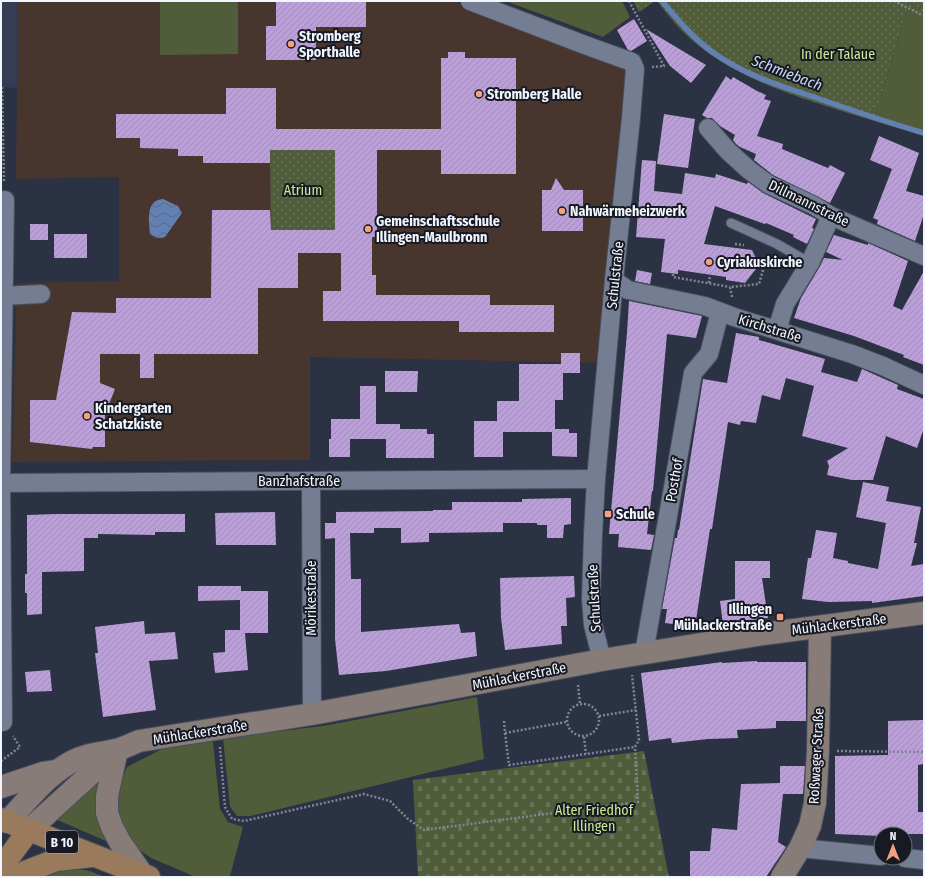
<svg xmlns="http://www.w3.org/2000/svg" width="925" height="878" font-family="'Fira Sans Condensed',sans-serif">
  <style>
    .built { fill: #333d53 }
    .education { fill: #48362e }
    .green { fill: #515d3a }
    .cemetery { fill: url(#cemetery-stones) }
    .park { fill: url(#park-dots) }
    .water { fill: url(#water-waves) }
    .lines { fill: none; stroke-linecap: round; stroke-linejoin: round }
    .stream { stroke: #6380b2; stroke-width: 5.5 }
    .building { fill: url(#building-hatch) }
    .lane-casing { stroke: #484f5d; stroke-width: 11 }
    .street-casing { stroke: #484f5d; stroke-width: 20 }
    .secondary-casing { stroke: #484f5d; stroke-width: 24 }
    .primary-casing { stroke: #484f5d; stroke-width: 24 }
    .path { stroke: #808694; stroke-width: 2.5; stroke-dasharray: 2 2; stroke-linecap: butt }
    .lane { stroke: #747d92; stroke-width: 9 }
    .street { stroke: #747d92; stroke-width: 18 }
    .secondary { stroke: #877c77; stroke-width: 22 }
    .primary { stroke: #9a7a5c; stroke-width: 22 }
    .poi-dot { fill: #f2a080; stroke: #171a22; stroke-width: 1.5 }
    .labels { text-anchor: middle; stroke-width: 4; stroke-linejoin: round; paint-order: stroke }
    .shield { fill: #171a22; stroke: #b0b3bc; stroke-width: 1 }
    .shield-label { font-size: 13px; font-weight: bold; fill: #f1f5fe }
    .poi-label { font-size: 14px; font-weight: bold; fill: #f1f5fe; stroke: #171a22; text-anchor: start }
    .park-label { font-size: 14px; fill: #ceeb96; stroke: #171a22 }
    .street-label { font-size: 14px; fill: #f1f5fe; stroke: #171a22 }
    .water-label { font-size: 15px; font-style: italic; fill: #c8d9f7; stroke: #171a22 }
  </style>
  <defs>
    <pattern id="cemetery-stones" width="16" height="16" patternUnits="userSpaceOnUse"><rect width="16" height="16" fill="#515d3a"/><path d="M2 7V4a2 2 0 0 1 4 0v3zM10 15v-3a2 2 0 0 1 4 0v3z" fill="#6a7558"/></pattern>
    <pattern id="park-dots" width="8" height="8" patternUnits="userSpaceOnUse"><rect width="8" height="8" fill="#515d3a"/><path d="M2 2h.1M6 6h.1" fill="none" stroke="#6a7558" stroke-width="1.8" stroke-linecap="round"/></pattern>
    <pattern id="water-waves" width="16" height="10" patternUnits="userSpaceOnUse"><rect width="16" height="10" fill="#6380b2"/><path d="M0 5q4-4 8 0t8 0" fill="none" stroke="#586a89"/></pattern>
    <pattern id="building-hatch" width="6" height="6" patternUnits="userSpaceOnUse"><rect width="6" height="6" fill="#bba0d7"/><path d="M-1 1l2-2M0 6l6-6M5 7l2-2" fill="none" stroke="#9e8ab4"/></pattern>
  </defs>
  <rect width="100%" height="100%" fill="#2b3244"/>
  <polygon class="built" points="1,1 18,1 17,88 1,87"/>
  <polygon class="education" points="18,1 457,1 458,4 632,62 608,363 310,357 310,460 12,462 17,283 119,281 119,177 16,179"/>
  <g class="green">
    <polygon points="160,1 238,1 238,54 160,55"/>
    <polygon points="505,1 622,1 630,17 603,37"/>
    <polygon points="907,9 924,17 924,136 874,121"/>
    <polygon points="477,697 484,759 251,816 237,816 230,807 223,738 323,726"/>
    <polygon points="208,738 213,743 220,809 228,822 243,827 230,876 231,877 196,877 151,858 131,844 117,821 114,797 127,767 164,748"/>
    <polygon points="100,779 107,838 106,841 55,819"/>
    <polygon points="72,868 90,871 105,877 30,877 37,872"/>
  </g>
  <polygon class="cemetery" points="644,751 669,877 418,877 413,780"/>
  <g class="park">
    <polygon points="633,1 655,1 639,12"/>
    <path d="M657,1H924V17L907,9L874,121C808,100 732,81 682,31C673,22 665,11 657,1Z"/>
    <polygon points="270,140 335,143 335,237 271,242"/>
  </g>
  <path class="water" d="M163,199L178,206L182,213L165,237C159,239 155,238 150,234C149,222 145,200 163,199Z"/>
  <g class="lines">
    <path class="stream" d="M662,1C677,19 692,37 711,51C741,73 776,85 811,96C848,109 886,122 924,133"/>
  </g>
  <g class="building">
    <polygon points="276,1 366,1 366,27 316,27 316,60 266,60 266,26 276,26"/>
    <polygon points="634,19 647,41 631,51 628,50 617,30"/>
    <polygon points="646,29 706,65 691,83 670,66"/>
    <polygon points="448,52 465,52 465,58 516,58 516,174 441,174 441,150 377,150 377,237 372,237 372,275 376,275 376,295 490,295 490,305 554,305 554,332 459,332 459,321 323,321 323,291 341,291 341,253 298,253 298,288 258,288 258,354 154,354 154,378 140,378 140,354 100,354 100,383 115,389 105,414 105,447 93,447 92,449 30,442 30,400 56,400 72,312 116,313 116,298 211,298 212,210 270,210 271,230 335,230 335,150 270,150 270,163 203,163 203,156 178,156 178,149 140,148 140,138 116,138 116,114 226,114 226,88 276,88 276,129 441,129 441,58 448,58"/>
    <polygon points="726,76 731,80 733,77 757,91 766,95 764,99 771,101 757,136 783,144 782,149 828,168 830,165 845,173 830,203 773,175 754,160 756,154 740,147 736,144 733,140 735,135 720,126 712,118 707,118 702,115"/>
    <polygon points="664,114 695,119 688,168 657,164"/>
    <polygon points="879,136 919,153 906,191 924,196 924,214 915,241 877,224 878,220 873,218 892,169 870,160"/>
    <polygon points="642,160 656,161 654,191 682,194 685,173 715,178 716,174 747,184 748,182 763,193 816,219 812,228 814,229 807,244 793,237 794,235 766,223 765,224 715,206 704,244 752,250 759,265 745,283 726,280 726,277 678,270 678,274 661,272 665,239 636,237"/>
    <polygon points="556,178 564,190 583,190 583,231 542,231 542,190 551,190"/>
    <rect x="30" y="224" width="18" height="16"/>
    <rect x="54" y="234" width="33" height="24"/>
    <polygon points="834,235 868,245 868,243 908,261 893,306 902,310 924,271 924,365 903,357 904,355 854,336 794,318 801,298 819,268 824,258 843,260 826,252"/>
    <polygon points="637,270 652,273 650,284 635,281"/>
    <polygon points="629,301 702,316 696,338 667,334 653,491 652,491 647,534 654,535 651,550 618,547 619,534 609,534 627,333"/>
    <polygon points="736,333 759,337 759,340 825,359 821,372 857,382 862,369 898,385 897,389 924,399 924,428 917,448 886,436 873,480 852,480 827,475 829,466 827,461 848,448 802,436 814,386 786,378 780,400 762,395 756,423 741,421 740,425 728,422 712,529 710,529 696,620 690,619 689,626 665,623 667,609 662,609 675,538 677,538 678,530 679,530 703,379 727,383"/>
    <polygon points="561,353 580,353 580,373 563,373 563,400 555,400 555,429 569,429 569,433 577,433 577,457 552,456 552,432 503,432 503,457 474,457 474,421 497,421 497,401 519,401 519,364 561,364"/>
    <polygon points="385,371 418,371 417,392 385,392"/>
    <polygon points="360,386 376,386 376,424 400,424 400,429 427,429 427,434 434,434 434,458 386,458 386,439 350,439 350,457 329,457 329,439 331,439 331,419 360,419"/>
    <polygon points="863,482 889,487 886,501 921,507 914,543 917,543 911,566 924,564 924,596 872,603 872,601 828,602 802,599 808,558 811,558 816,530 837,533 833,558 848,561 848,563 878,569 886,523 856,517"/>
    <polygon points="571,498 571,524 564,525 563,538 547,538 547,525 537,525 537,523 503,523 503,532 429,533 429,542 401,543 401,528 374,528 374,533 350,533 351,579 361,579 361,632 459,624 461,633 475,632 477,656 386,671 339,675 335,639 335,538 325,539 325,523 336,523 336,512 433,511 433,510 452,510 452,502 522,502 522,499"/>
    <polygon points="275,512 276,545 216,545 215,513"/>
    <polygon points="56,514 185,514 185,532 155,532 155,535 98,534 98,538 84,538 84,571 42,572 42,614 27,615 27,593 25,593 25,574 27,574 27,515"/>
    <polygon points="735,561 770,561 770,578 762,578 768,618 723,624 720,601 735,599"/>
    <polygon points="574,576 575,597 566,598 567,626 561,626 562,644 505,650 501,618 500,578"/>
    <polygon points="198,586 241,586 241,591 268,591 268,633 245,633 248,670 215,673 213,653 225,652 225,630 240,630 240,600 198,601"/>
    <polygon points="144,621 145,634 175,632 178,659 149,661 156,710 103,717 95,653 98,653 95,627"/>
    <polygon points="757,661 757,662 806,662 806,721 776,721 776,728 737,730 738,738 708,739 672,743 671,738 649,741 641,673 722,662 722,663"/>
    <polygon points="50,670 52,691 27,692 25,672"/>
    <polygon points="924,720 924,764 918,765 918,812 924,812 924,834 881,834 881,836 835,834 835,756 888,755 888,721"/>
    <polygon points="780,766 805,766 803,794 783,794 778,842 786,847 766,877 690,877 690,851 710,851 712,828 737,830 741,784 780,783"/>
  </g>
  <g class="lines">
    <defs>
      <polyline id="lane" points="731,223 777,244 810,263"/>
      <g id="street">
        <polyline points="470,1 585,45 632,62 635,69 631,118 614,280 596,479 593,535 591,599 593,625 602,660"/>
        <polyline points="708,128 728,151 749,170 768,184 813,205 831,216 924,256"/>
        <polyline points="614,280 628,290 705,306 734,317 852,354 883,366 924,385"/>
        <polyline points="1,296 41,294"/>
        <polyline points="777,330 785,304 810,263 831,216"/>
        <polyline points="311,482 312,714"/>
        <polyline points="1,483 596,479"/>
        <polyline points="644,653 693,373 709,354 720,312"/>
        <polyline points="3,722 1,483 5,200"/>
        <polyline points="800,848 881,856"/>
        <polyline points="905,858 924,860"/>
      </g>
      <g id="secondary">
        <polyline points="117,750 107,796 107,813 112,827 120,842 142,874"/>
        <polyline points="1,787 43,773 57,771"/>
        <path d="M7,822C29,799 50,770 80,758C92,753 104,753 116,750C124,748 132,744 139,741L312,714L602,660L763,634L924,613"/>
        <polyline points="29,830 117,750"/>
        <polyline points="782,877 800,848 810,826 815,803 818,751 820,627"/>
      </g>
      <g id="primary">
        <polyline points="1,819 149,877"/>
        <polyline points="1,868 29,830"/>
        <polyline points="17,877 25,872 56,860 92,856"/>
      </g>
    </defs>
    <use href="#lane" class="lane-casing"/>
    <use href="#street" class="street-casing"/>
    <use href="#secondary" class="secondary-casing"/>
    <use href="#primary" class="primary-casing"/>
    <g class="path">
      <polyline points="629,1 664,66 652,67"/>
      <polyline points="894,1 924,16"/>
      <polyline points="2,87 4,182"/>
      <polyline points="735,244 744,245"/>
      <polyline points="673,274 673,277 730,287"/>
      <polyline points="709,283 710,275"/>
      <polyline points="732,297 730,287 759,284 767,256 765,255"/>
      <polyline points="578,685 580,704"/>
      <circle cx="583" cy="720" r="16"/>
      <polyline points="599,716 636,710"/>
      <polyline points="504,721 505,733 566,722"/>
      <polyline points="505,733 509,765 635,747"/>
      <polyline points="584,737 586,754"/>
      <polyline points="220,747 225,807 232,819 244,821 364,794 390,801 408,819 424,830 638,802 635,747 639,740 632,675"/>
      <polyline points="837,751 924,752"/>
      <polyline points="1,761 20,747 13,736"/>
    </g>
    <use href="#lane" class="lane"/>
    <use href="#street" class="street"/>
    <use href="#secondary" class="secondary"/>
    <use href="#primary" class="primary"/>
  </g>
  <g class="poi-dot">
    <circle cx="291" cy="44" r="4"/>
    <circle cx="479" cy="94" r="4"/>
    <circle cx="562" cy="211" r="4"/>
    <circle cx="368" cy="229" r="4"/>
    <circle cx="709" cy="262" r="4"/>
    <circle cx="87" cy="416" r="4"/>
    <rect x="604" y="510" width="8" height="8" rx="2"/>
    <rect x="776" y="613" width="8" height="8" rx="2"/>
  </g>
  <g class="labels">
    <rect class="shield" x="46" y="831" width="32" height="22" rx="3"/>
    <g class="shield-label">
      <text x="62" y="847">B 10</text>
    </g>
    <g class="poi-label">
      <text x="299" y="41">Stromberg<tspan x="299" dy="16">Sporthalle</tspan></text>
      <text x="487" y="99">Stromberg Halle</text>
      <text x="570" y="216">Nahwärmeheizwerk</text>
      <text x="376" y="226">Gemeinschaftsschule<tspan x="376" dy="16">Illingen-Maulbronn</tspan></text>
      <text x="717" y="267">Cyriakuskirche</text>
      <text x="95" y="413">Kindergarten<tspan x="95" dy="16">Schatzkiste</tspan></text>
      <text x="616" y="519">Schule</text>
      <text x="772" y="614" text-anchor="end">Illingen<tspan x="772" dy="16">Mühlackerstraße</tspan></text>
    </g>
    <g class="park-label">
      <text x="838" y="59">In der Talaue</text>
      <text x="303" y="195">Atrium</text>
      <text x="594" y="815">Alter Friedhof<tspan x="594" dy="16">Illingen</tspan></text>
    </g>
    <g class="street-label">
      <text transform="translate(809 203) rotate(26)" y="5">Dillmannstraße</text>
      <text transform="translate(615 275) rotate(-84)" y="5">Schulstraße</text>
      <text transform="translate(770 328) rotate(17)" y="5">Kirchstraße</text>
      <text transform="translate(674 480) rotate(-80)" y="5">Posthof</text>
      <text x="299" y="486">Banzhafstraße</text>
      <text transform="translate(311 598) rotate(-90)" y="5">Mörikestraße</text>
      <text transform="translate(594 598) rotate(-93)" y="5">Schulstraße</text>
      <text transform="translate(839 624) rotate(-7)" y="5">Mühlackerstraße</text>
      <text transform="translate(519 676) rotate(-11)" y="5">Mühlackerstraße</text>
      <text transform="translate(200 732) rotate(-9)" y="5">Mühlackerstraße</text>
      <text transform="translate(816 756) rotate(-87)" y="5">Roßwager Straße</text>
    </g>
    <g class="water-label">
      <text transform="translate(787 73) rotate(21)" y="5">Schmiebach</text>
    </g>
  </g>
  <rect width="925" height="878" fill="none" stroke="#f1f5fe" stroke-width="4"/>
  <g transform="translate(893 846)"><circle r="19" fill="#171a22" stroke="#6e727a"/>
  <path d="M0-3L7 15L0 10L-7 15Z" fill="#f2a080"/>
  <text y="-6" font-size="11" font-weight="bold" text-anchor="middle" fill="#f1f5fe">N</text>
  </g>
</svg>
